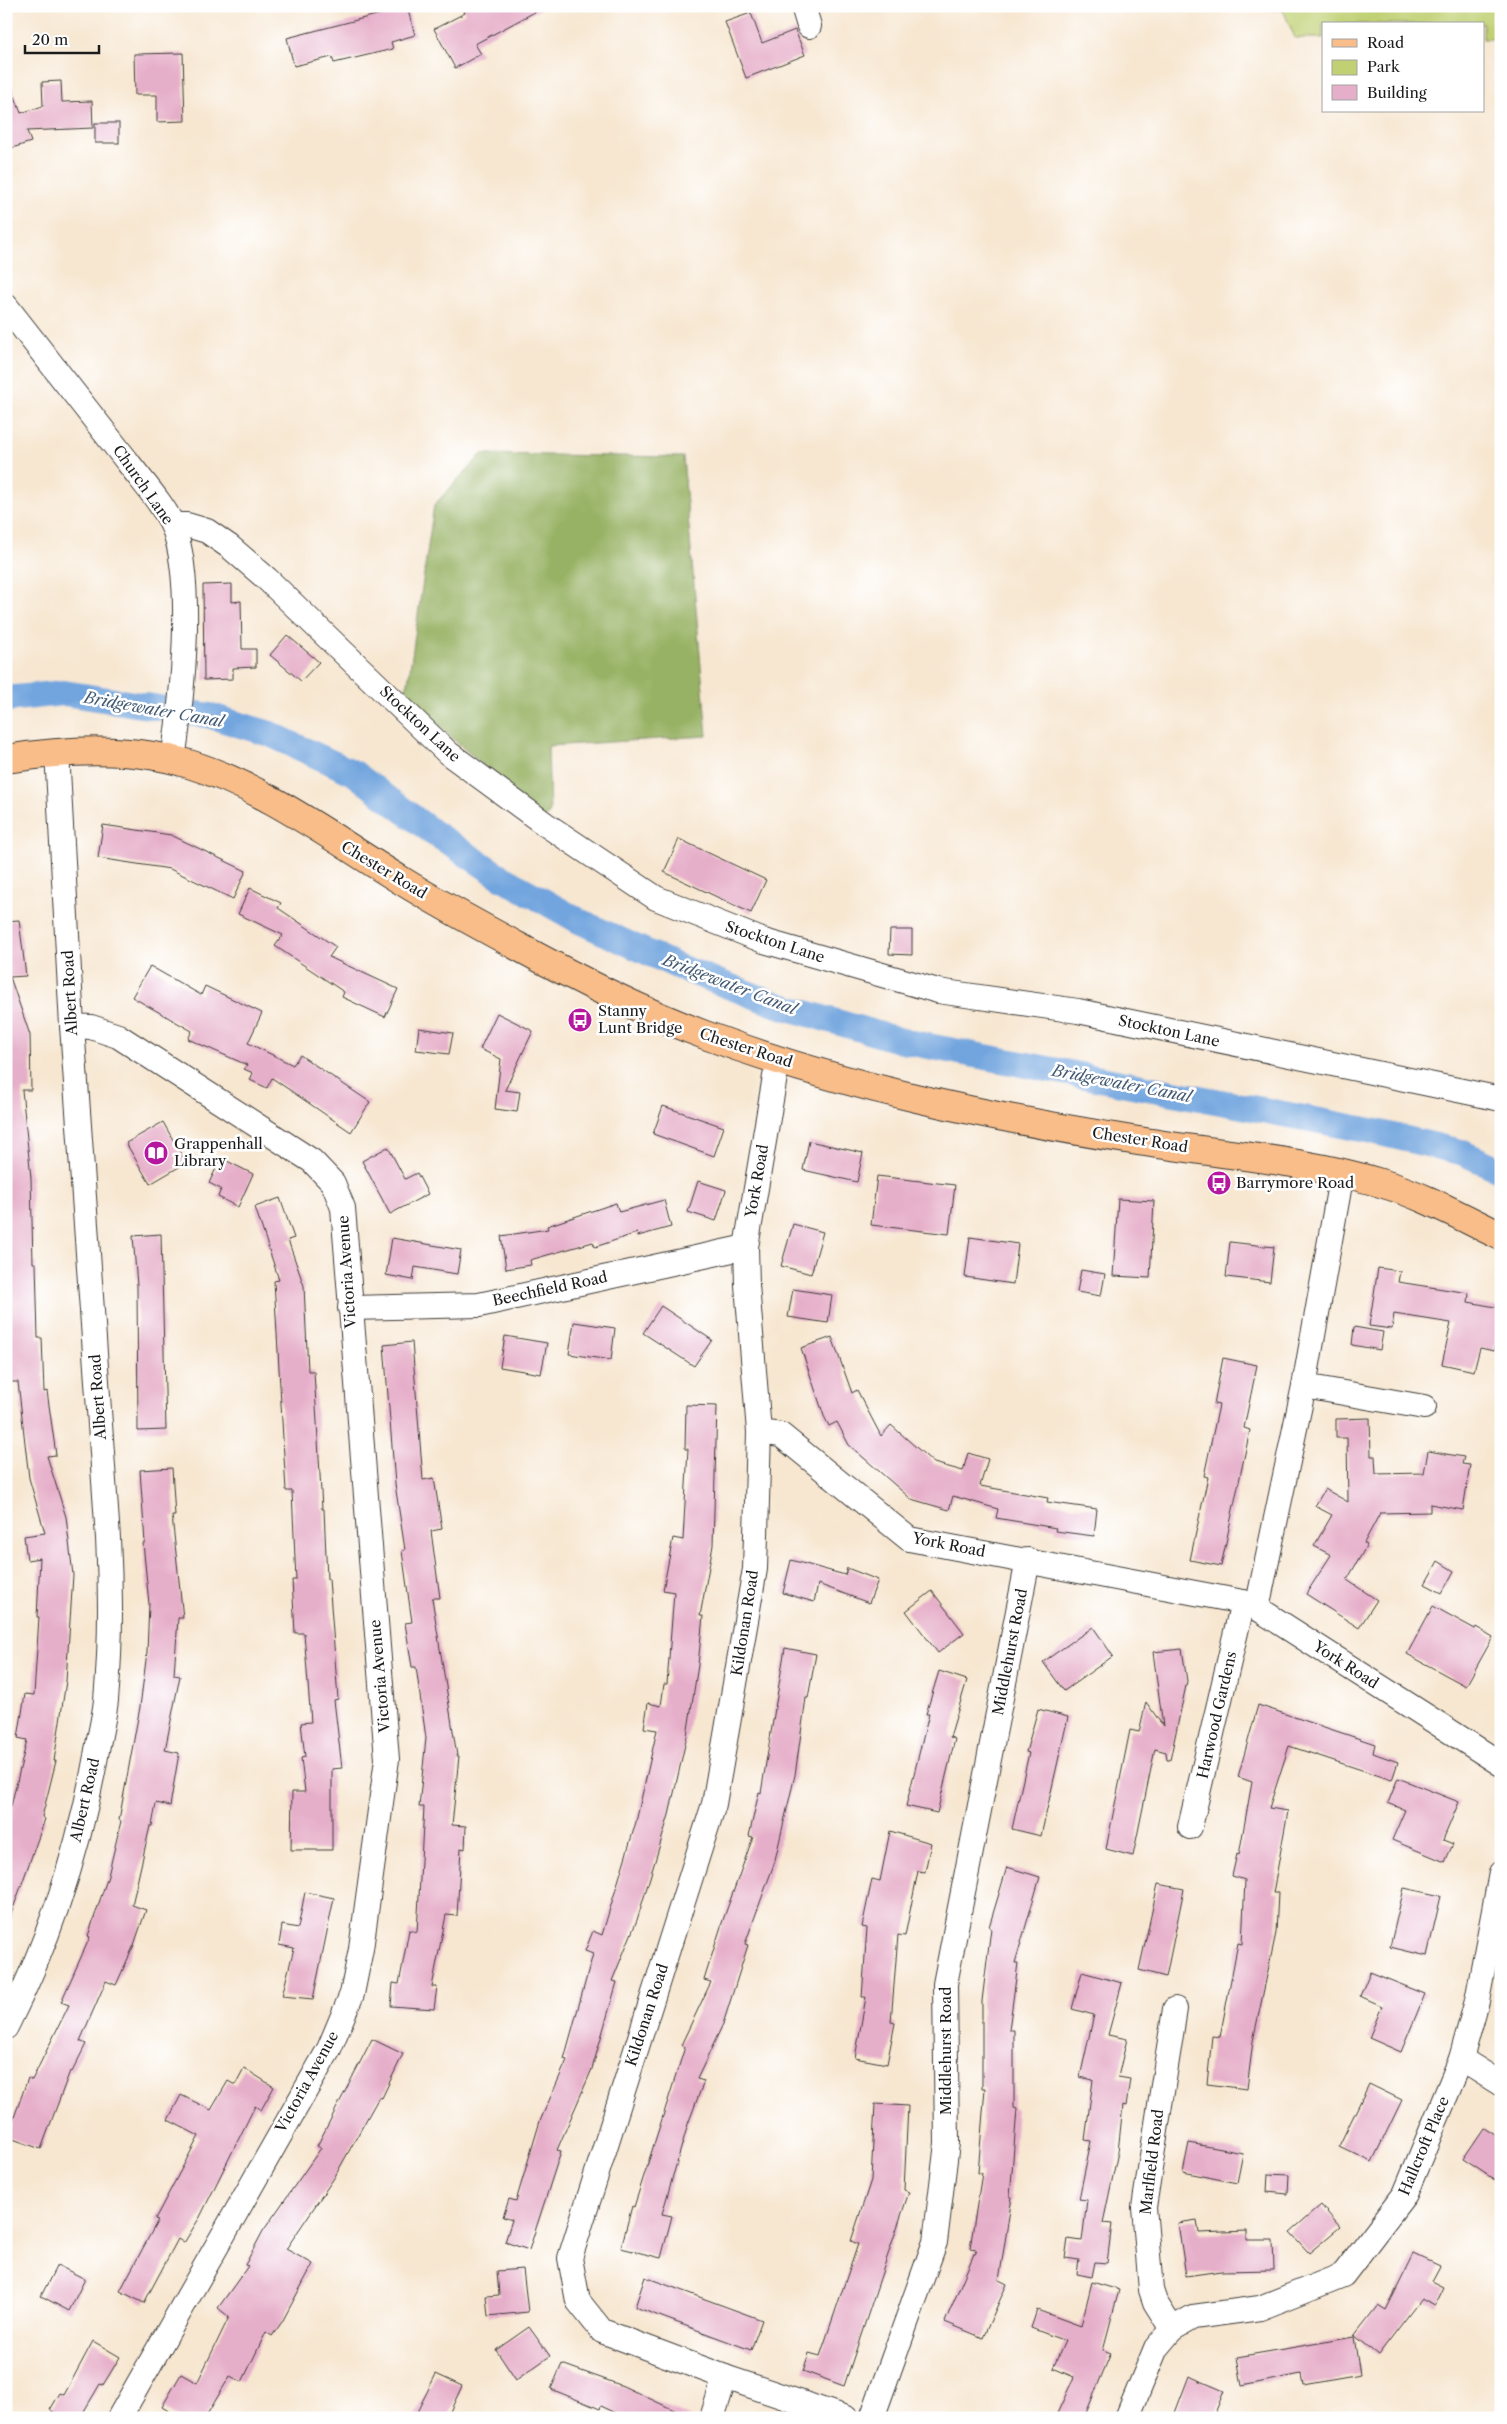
<svg xmlns="http://www.w3.org/2000/svg" width="1507" height="2424" font-family="'Libre Caslon Text',serif">
  <style>
    .green { fill: #c0d073; stroke: #6e7648 }
    .forest { fill: #98b265; stroke: #5a6740 }
    .lines { fill: none; stroke-linecap: round; stroke-linejoin: round }
    .canal { stroke: #72a5de; stroke-width: 26 }
    .building { fill: #e6afc9 }
    .minor-casing { stroke: #3d3a37; stroke-width: 26 }
    .major-casing { stroke: #3d3a37; stroke-width: 30 }
    .minor { stroke: #fff; stroke-width: 24 }
    .major { stroke: #f8bd88; stroke-width: 28 }
    .labels { text-anchor: middle; stroke-width: 5; stroke-linejoin: round; paint-order: stroke }
    .street-label { font-size: 15px; fill: #1c1c1c; stroke: #fff }
    .poi-label { font-size: 15px; fill: #1c1c1c; stroke: #fff; text-anchor: start }
    .water-label { font-size: 16px; font-style: italic; fill: #435a73; stroke: #fff }
  </style>
  <rect width="100%" height="100%" fill="#fff"/>
  <filter id="ink" filterUnits="userSpaceOnUse"><feTurbulence type="fractalNoise" baseFrequency=".02" numOctaves="2"/><feDisplacementMap in="SourceGraphic" scale="10" xChannelSelector="R" yChannelSelector="G"/><feConvolveMatrix kernelMatrix="1 2 1 2 8 2 1 2 1" color-interpolation-filters="sRGB"/></filter>
  <filter id="wash" filterUnits="userSpaceOnUse"><feTurbulence type="fractalNoise" baseFrequency=".0096" numOctaves="4" result="noise"/><feDisplacementMap in="SourceGraphic" scale="20" xChannelSelector="R" yChannelSelector="G"/><feGaussianBlur stdDeviation="1.12" result="paint"/><feColorMatrix in="noise" values="0 0 0 0 0 0 0 0 0 0 0 0 0 0 0 0 0 1.4 0 .05"/><feComposite in="paint" operator="in"/></filter>
  <g filter="url(#wash)">
    <rect width="100%" height="100%" fill="#f7e7d1"/>
    <polygon class="green" points="1159,6 1501,6 1501,39 1483,39 1483,24 1323,24 1323,38 1295,38 1283,10"/>
    <polygon class="forest" points="482,454 683,457 707,736 548,746 550,812 544,819 403,695 408,683 434,505"/>
    <g class="lines">
      <polyline class="canal" points="6,699 64,693 211,716 270,734 354,773 431,831 501,877 579,921 679,967 778,1005 902,1041 1372,1131 1461,1152 1501,1170"/>
    </g>
    <g id="blocks">
      <g class="building">
        <polygon points="462,6 546,6 475,44 481,54 455,68 434,29 465,13"/>
        <polygon points="407,7 415,35 391,42 393,49 334,63 332,57 294,66 287,38"/>
        <polygon points="751,13 762,43 795,30 805,55 746,78 725,22"/>
        <polygon points="183,53 185,121 157,122 157,95 135,95 134,54"/>
        <polygon points="6,80 9,80 21,113 43,106 42,82 61,81 62,102 92,101 93,128 27,131 31,142 12,148 6,132"/>
        <rect x="95" y="123" width="24" height="20"/>
        <polygon points="232,584 232,602 241,601 242,649 256,649 256,667 233,668 233,679 204,680 203,585"/>
        <polygon points="287,635 319,662 301,681 270,655"/>
        <polygon points="103,825 171,835 246,871 233,899 170,869 98,858"/>
        <polygon points="679,839 766,880 751,913 664,872"/>
        <polygon points="250,888 281,903 278,908 336,947 329,957 398,989 385,1017 342,997 344,992 275,946 283,935 238,914"/>
        <polygon points="19,920 26,976 10,977 30,1035 31,1090 22,1090 31,1178 33,1263 36,1263 38,1338 42,1338 44,1392 47,1391 56,1455 47,1456 66,1517 73,1575 66,1681 54,1761 56,1761 42,1817 45,1819 9,1920 6,1919 6,1805 11,1806 27,1740 18,1738 25,1694 34,1695 39,1617 37,1617 40,1558 27,1560 24,1536 45,1533 29,1478 18,1382 6,1382 6,1289 9,1289 6,1226 6,921"/>
        <polygon points="890,930 912,930 912,955 889,954"/>
        <polygon points="150,966 201,995 205,986 262,1013 248,1043 293,1065 300,1055 370,1102 351,1132 272,1078 267,1088 250,1080 253,1073 244,1069 247,1065 188,1039 192,1031 132,997"/>
        <polygon points="497,1013 533,1031 505,1090 520,1092 517,1112 495,1109 501,1059 480,1049"/>
        <polygon points="419,1028 453,1033 449,1054 416,1050"/>
        <polygon points="663,1106 724,1127 714,1156 653,1134"/>
        <polygon points="163,1122 186,1163 150,1184 126,1143"/>
        <polygon points="809,1141 863,1153 857,1182 803,1170"/>
        <polygon points="388,1147 405,1179 417,1173 428,1194 390,1214 362,1161"/>
        <polygon points="221,1158 253,1174 238,1207 218,1197 221,1189 209,1183"/>
        <polygon points="877,1176 955,1185 949,1234 871,1225"/>
        <polygon points="698,1181 726,1190 716,1221 688,1212"/>
        <polygon points="280,1198 294,1238 288,1240 304,1286 308,1371 314,1371 322,1509 324,1509 327,1579 329,1579 338,1699 334,1700 342,1768 332,1769 332,1850 291,1850 292,1792 305,1792 301,1758 305,1757 301,1723 311,1722 304,1633 295,1633 292,1580 296,1580 292,1491 286,1491 274,1281 279,1280 255,1207"/>
        <polygon points="1118,1199 1154,1201 1150,1278 1113,1276"/>
        <polygon points="664,1200 671,1227 638,1236 637,1233 595,1247 593,1242 530,1260 531,1265 506,1269 501,1236 548,1229 547,1226 616,1203 619,1212"/>
        <polygon points="793,1224 823,1232 811,1274 781,1266"/>
        <polygon points="161,1234 166,1430 138,1431 137,1285 133,1236"/>
        <polygon points="970,1237 1018,1244 1013,1284 965,1277"/>
        <polygon points="392,1238 461,1250 457,1274 415,1267 413,1280 386,1275"/>
        <polygon points="1230,1242 1274,1247 1270,1282 1226,1277"/>
        <polygon points="1378,1268 1400,1271 1398,1282 1469,1293 1468,1302 1501,1308 1494,1351 1480,1348 1474,1371 1442,1364 1451,1323 1394,1314 1392,1329 1369,1326"/>
        <polygon points="1081,1270 1105,1274 1101,1296 1077,1292"/>
        <polygon points="793,1289 832,1295 828,1323 788,1317"/>
        <polygon points="661,1306 712,1340 694,1366 643,1333"/>
        <polygon points="574,1322 615,1328 611,1360 569,1354"/>
        <polygon points="1354,1327 1383,1332 1380,1350 1352,1345"/>
        <polygon points="505,1336 547,1343 541,1374 500,1367"/>
        <polygon points="832,1337 852,1393 857,1390 881,1436 891,1425 934,1463 963,1471 968,1453 988,1459 980,1486 1048,1498 1047,1502 1097,1509 1094,1536 1055,1531 1056,1528 996,1518 998,1509 953,1496 949,1510 911,1499 849,1445 837,1422 829,1426 824,1416 801,1348"/>
        <polygon points="412,1342 423,1480 434,1478 442,1529 431,1531 440,1598 432,1598 457,1756 459,1756 452,1825 466,1826 465,1849 461,1848 457,1916 446,1915 432,1987 437,1987 434,2009 391,2006 393,1983 399,1984 409,1930 417,1932 424,1807 419,1807 426,1738 416,1667 412,1667 405,1623 412,1622 402,1551 405,1550 395,1484 384,1345"/>
        <polygon points="1223,1358 1257,1365 1244,1428 1250,1430 1221,1566 1190,1560 1208,1477 1204,1476 1219,1405 1214,1404"/>
        <polygon points="686,1405 717,1406 713,1545 700,1616 703,1616 698,1665 687,1736 669,1815 637,1920 612,1981 617,1982 592,2069 557,2150 561,2151 529,2250 505,2242 512,2220 503,2217 509,2199 516,2201 540,2121 567,2060 564,2059 593,1954 585,1951 593,1931 602,1935 636,1822 657,1730 644,1728 648,1703 661,1706 664,1684 667,1684 674,1592 663,1590 673,1538 683,1540 688,1449 685,1449"/>
        <polygon points="1370,1418 1371,1456 1375,1456 1376,1474 1424,1473 1428,1451 1464,1457 1462,1464 1470,1465 1463,1510 1430,1504 1430,1512 1380,1513 1364,1543 1367,1545 1347,1580 1377,1600 1359,1628 1306,1594 1331,1555 1314,1546 1332,1515 1315,1506 1325,1489 1348,1502 1347,1438 1336,1438 1336,1419"/>
        <polygon points="172,1468 175,1516 172,1516 183,1618 178,1618 174,1675 180,1676 165,1750 179,1753 170,1806 156,1803 152,1826 150,1826 132,1905 146,1910 134,1945 116,1985 106,1981 80,2041 86,2044 72,2072 70,2071 41,2149 7,2137 28,2078 32,2080 69,2005 61,2002 90,1937 88,1936 108,1876 121,1821 119,1820 140,1707 147,1652 149,1604 143,1543 145,1543 140,1470"/>
        <polygon points="791,1560 845,1575 847,1568 878,1580 869,1603 818,1584 814,1602 783,1593"/>
        <polygon points="1438,1561 1454,1571 1442,1593 1425,1584"/>
        <polygon points="932,1591 964,1633 938,1653 906,1611"/>
        <polygon points="1433,1606 1475,1629 1476,1627 1493,1637 1466,1686 1407,1654"/>
        <polygon points="1093,1627 1113,1656 1064,1691 1043,1662"/>
        <polygon points="785,1648 816,1654 808,1698 806,1698 795,1775 774,1864 745,1944 748,1945 723,2024 697,2079 704,2081 688,2124 662,2214 672,2216 661,2258 621,2248 632,2206 634,2207 685,2047 681,2045 711,1982 704,1980 723,1920 753,1837 749,1836 759,1792 761,1793"/>
        <polygon points="1182,1649 1187,1681 1170,1760 1167,1760 1166,1752 1155,1749 1133,1856 1106,1849 1130,1730 1139,1732 1146,1702 1163,1726 1153,1652"/>
        <polygon points="939,1671 967,1680 950,1737 955,1739 937,1813 906,1806 929,1714 926,1714"/>
        <polygon points="1258,1705 1375,1744 1373,1753 1398,1762 1392,1780 1289,1746 1269,1808 1288,1811 1273,1893 1278,1893 1276,1933 1253,2041 1247,2089 1207,2084 1212,2036 1220,2037 1238,1943 1242,1944 1245,1880 1232,1876 1237,1854 1239,1855 1252,1782 1238,1777"/>
        <polygon points="1038,1709 1068,1717 1041,1836 1012,1829 1029,1753 1026,1752"/>
        <polygon points="1398,1778 1459,1802 1443,1840 1453,1844 1445,1862 1392,1840 1405,1810 1388,1803"/>
        <polygon points="890,1831 931,1843 925,1872 918,1871 905,1936 898,1935 891,2022 895,2023 887,2064 855,2058 866,1997 862,1997 867,1928 862,1927 872,1879 880,1881"/>
        <polygon points="1007,1867 1040,1877 1015,1963 1018,1963 1009,2030 1014,2030 1014,2108 1017,2109 1010,2197 1012,2197 999,2280 1007,2284 983,2338 945,2322 976,2249 970,2248 982,2173 978,2173 985,2088 982,2088 982,2001 991,1928 989,1927"/>
        <polygon points="1158,1884 1184,1889 1166,1977 1139,1970"/>
        <polygon points="1404,1888 1441,1896 1427,1956 1390,1947"/>
        <polygon points="305,1892 334,1898 313,1999 282,1996 294,1948 279,1945 282,1925 298,1928"/>
        <polygon points="1082,1972 1122,1983 1108,2035 1127,2039 1118,2077 1130,2079 1126,2106 1123,2105 1118,2152 1103,2223 1112,2224 1107,2263 1095,2262 1092,2277 1077,2274 1079,2260 1065,2258 1068,2239 1082,2241 1087,2200 1079,2199 1091,2141 1085,2140 1093,2080 1080,2077 1094,2015 1072,2009"/>
        <polygon points="1370,1972 1425,1994 1401,2052 1369,2038 1382,2006 1360,1996"/>
        <polygon points="372,2039 403,2054 382,2098 379,2097 334,2178 286,2249 313,2264 282,2322 272,2336 266,2332 242,2382 230,2376 205,2418 180,2418 162,2407 181,2374 197,2383 229,2317 218,2308 248,2266 245,2265 263,2231 321,2148 317,2146"/>
        <polygon points="244,2068 274,2087 261,2110 255,2106 200,2217 184,2243 178,2239 144,2303 120,2291 158,2220 155,2219 199,2136 168,2120 181,2095 211,2110 228,2081 235,2085"/>
        <polygon points="1369,2084 1402,2100 1372,2162 1339,2146"/>
        <polygon points="875,2104 908,2106 904,2190 909,2192 844,2386 803,2371 809,2353 820,2356 858,2244 851,2241 871,2180"/>
        <polygon points="1484,2128 1501,2139 1501,2184 1463,2159"/>
        <polygon points="1189,2143 1243,2153 1237,2183 1183,2172"/>
        <polygon points="1268,2174 1289,2175 1288,2194 1267,2192"/>
        <polygon points="1321,2205 1340,2227 1309,2253 1290,2232"/>
        <polygon points="1197,2220 1199,2233 1247,2231 1247,2240 1273,2240 1274,2270 1221,2271 1186,2276 1178,2223"/>
        <polygon points="1414,2254 1440,2266 1432,2281 1444,2287 1435,2306 1421,2299 1378,2355 1354,2336 1378,2305 1386,2310"/>
        <polygon points="57,2265 85,2279 69,2311 41,2296"/>
        <polygon points="523,2269 528,2312 488,2316 486,2296 499,2295 497,2271"/>
        <polygon points="645,2277 762,2320 751,2350 635,2307"/>
        <polygon points="1092,2282 1119,2290 1103,2350 1111,2353 1084,2418 1055,2418 1074,2377 1053,2368 1065,2341 1031,2328 1037,2310 1081,2326"/>
        <polygon points="529,2327 550,2356 516,2380 496,2350"/>
        <polygon points="1354,2337 1360,2375 1303,2385 1301,2374 1242,2386 1237,2357"/>
        <polygon points="93,2341 120,2357 103,2385 100,2384 80,2418 64,2418 50,2410 60,2393 64,2395"/>
        <polygon points="562,2364 623,2386 691,2418 627,2418 601,2406 600,2409 551,2389"/>
        <polygon points="436,2374 462,2386 447,2418 414,2418"/>
        <polygon points="1189,2376 1224,2391 1213,2418 1173,2418"/>
      </g>
    </g>
  </g>
  <g filter="url(#ink)">
    <use href="#blocks" fill-opacity="0" stroke="#3d3a37" stroke-width="1"/>
    <g class="lines">
      <defs>
        <g id="minor">
          <polyline points="803,6 809,26"/>
          <path d="M6,306C46,358 87,409 127,461C141,480 164,505 173,526C195,583 182,699 173,760"/>
          <polyline points="172,525 187,525 207,531 230,547 267,579 448,753 545,824 656,898 764,941 938,991 1078,1011 1501,1099"/>
          <polyline points="72,1026 91,1027 118,1036 312,1161 333,1183 343,1208 387,1759 361,1949 352,1994 329,2049 119,2418"/>
          <polyline points="778,1059 746,1247 747,1285 759,1432 781,1435 909,1539 1243,1602 1257,1608 1501,1764"/>
          <polyline points="350,1308 479,1305 746,1247"/>
          <polyline points="1304,1386 1424,1407"/>
          <polyline points="759,1432 755,1569 714,1804 570,2258 578,2301 602,2331 725,2377 846,2418"/>
          <polyline points="1257,1608 1304,1386 1342,1173"/>
          <polyline points="1190,1827 1243,1602"/>
          <polyline points="1501,1873 1477,2001 1461,2059 1501,2084"/>
          <path d="M6,2027C49,1942 79,1850 96,1756C99,1737 104,1719 106,1700C111,1646 111,1592 108,1538L72,1026L57,752"/>
          <polyline points="1172,2329 1193,2317 1260,2308 1343,2275 1405,2194 1461,2059"/>
          <polyline points="712,2418 725,2377"/>
          <polyline points="872,2418 935,2242 947,2143 945,1984 1028,1560"/>
          <polyline points="1127,2418 1156,2348 1172,2329 1155,2302 1151,2290 1144,2207 1175,2009"/>
        </g>
        <path id="major" d="M6,759C66,750 130,746 189,764C264,787 332,838 399,879C437,903 477,924 517,946C578,979 640,1011 705,1035C842,1086 988,1117 1132,1140C1216,1154 1302,1159 1384,1184C1425,1196 1463,1218 1501,1236"/>
      </defs>
      <use href="#minor" class="minor-casing"/>
      <use href="#major" class="major-casing"/>
      <use href="#minor" class="minor"/>
      <use href="#major" class="major"/>
    </g>
  </g>
  <defs>
    <symbol id="bus-disc" viewBox="-11 -11 22 22"><circle r="9.5" fill="#b5179e" stroke="#fff"/><path d="M-5-6H5V4H4V6H2V4H-2V6H-4V4H-5ZM-3.5-4V0h7V-4ZM-3.5 1.2v1.5H-2V1.2ZM2 1.2v1.5H3.5V1.2Z" fill="#fff"/></symbol>
    <symbol id="library-disc" viewBox="-11 -11 22 22"><circle r="9.5" fill="#b5179e" stroke="#fff"/><path d="M-6-4Q-3-5.5-.7-3.5V5Q-3 3-6 4ZM6-4Q3-5.5 .7-3.5V5Q3 3 6 4Z" fill="#fff"/></symbol>
  </defs>
  <g fill-rule="evenodd">
    <use href="#bus-disc" x="566" y="1006" width="28" height="28"/>
    <use href="#library-disc" x="142" y="1139" width="28" height="28"/>
    <use href="#bus-disc" x="1205" y="1169" width="28" height="28"/>
  </g>
  <g class="labels">
    <g class="street-label">
      <text transform="translate(143 485) rotate(55)" y="5">Church Lane</text>
      <text transform="translate(420 724) rotate(43)" y="5">Stockton Lane</text>
      <text transform="translate(384 870) rotate(31)" y="5">Chester Road</text>
      <text transform="translate(775 942) rotate(18)" y="5">Stockton Lane</text>
      <text transform="translate(70 993) rotate(-93)" y="5">Albert Road</text>
      <text transform="translate(1169 1031) rotate(12)" y="5">Stockton Lane</text>
      <text transform="translate(746 1048) rotate(18)" y="5">Chester Road</text>
      <text transform="translate(1140 1140) rotate(9)" y="5">Chester Road</text>
      <text transform="translate(757 1181) rotate(-80)" y="5">York Road</text>
      <text transform="translate(347 1272) rotate(-94)" y="5">Victoria Avenue</text>
      <text transform="translate(550 1289) rotate(-12)" y="5">Beechfield Road</text>
      <text transform="translate(98 1397) rotate(-94)" y="5">Albert Road</text>
      <text transform="translate(949 1545) rotate(11)" y="5">York Road</text>
      <text transform="translate(745 1623) rotate(-81)" y="5">Kildonan Road</text>
      <text transform="translate(1010 1652) rotate(-79)" y="5">Middlehurst Road</text>
      <text transform="translate(1346 1665) rotate(33)" y="5">York Road</text>
      <text transform="translate(380 1676) rotate(-95)" y="5">Victoria Avenue</text>
      <text transform="translate(1217 1715) rotate(-77)" y="5">Harwood Gardens</text>
      <text transform="translate(85 1800) rotate(-77)" y="5">Albert Road</text>
      <text transform="translate(647 2015) rotate(-72)" y="5">Kildonan Road</text>
      <text transform="translate(946 2051) rotate(-90)" y="5">Middlehurst Road</text>
      <text transform="translate(307 2082) rotate(-61)" y="5">Victoria Avenue</text>
      <text transform="translate(1424 2146) rotate(-67)" y="5">Hallcroft Place</text>
      <text transform="translate(1152 2162) rotate(-83)" y="5">Marlfield Road</text>
    </g>
    <g class="poi-label">
      <text x="598" y="1016">Stanny<tspan x="598" dy="17">Lunt Bridge</tspan></text>
      <text x="174" y="1149">Grappenhall<tspan x="174" dy="17">Library</tspan></text>
      <text x="1236" y="1188">Barrymore Road</text>
    </g>
    <g class="water-label">
      <text transform="translate(154 709) rotate(10)" y="6">Bridgewater Canal</text>
      <text transform="translate(730 984) rotate(21)" y="6">Bridgewater Canal</text>
      <text transform="translate(1122 1083) rotate(11)" y="6">Bridgewater Canal</text>
    </g>
  </g>
  <rect width="1507" height="2424" fill="none" stroke="#fff" stroke-width="25"/>
  <rect x="1322" y="22" width="162" height="90" fill="#ffffff" stroke="#a4a4a4"/>
  <rect x="1332" y="39" width="25" height="8" fill="#f8bd88" stroke="#a4a4a4"/>
  <text x="1367" y="48" font-size="15" fill="#1c1c1c">Road</text>
  <rect x="1332" y="60" width="25" height="15" fill="#c0d073" stroke="#a4a4a4"/>
  <text x="1367" y="72" font-size="15" fill="#1c1c1c">Park</text>
  <rect x="1332" y="85" width="25" height="15" fill="#e6afc9" stroke="#a4a4a4"/>
  <text x="1367" y="98" font-size="15" fill="#1c1c1c">Building</text>
  <path d="M25 45v8h74v-8" fill="none" stroke="#1c1c1c" stroke-width="2.5"/>
  <text x="32" y="45" font-size="15" fill="#1c1c1c" stroke="#ffffff" stroke-width="4" paint-order="stroke">20 m</text>
</svg>
